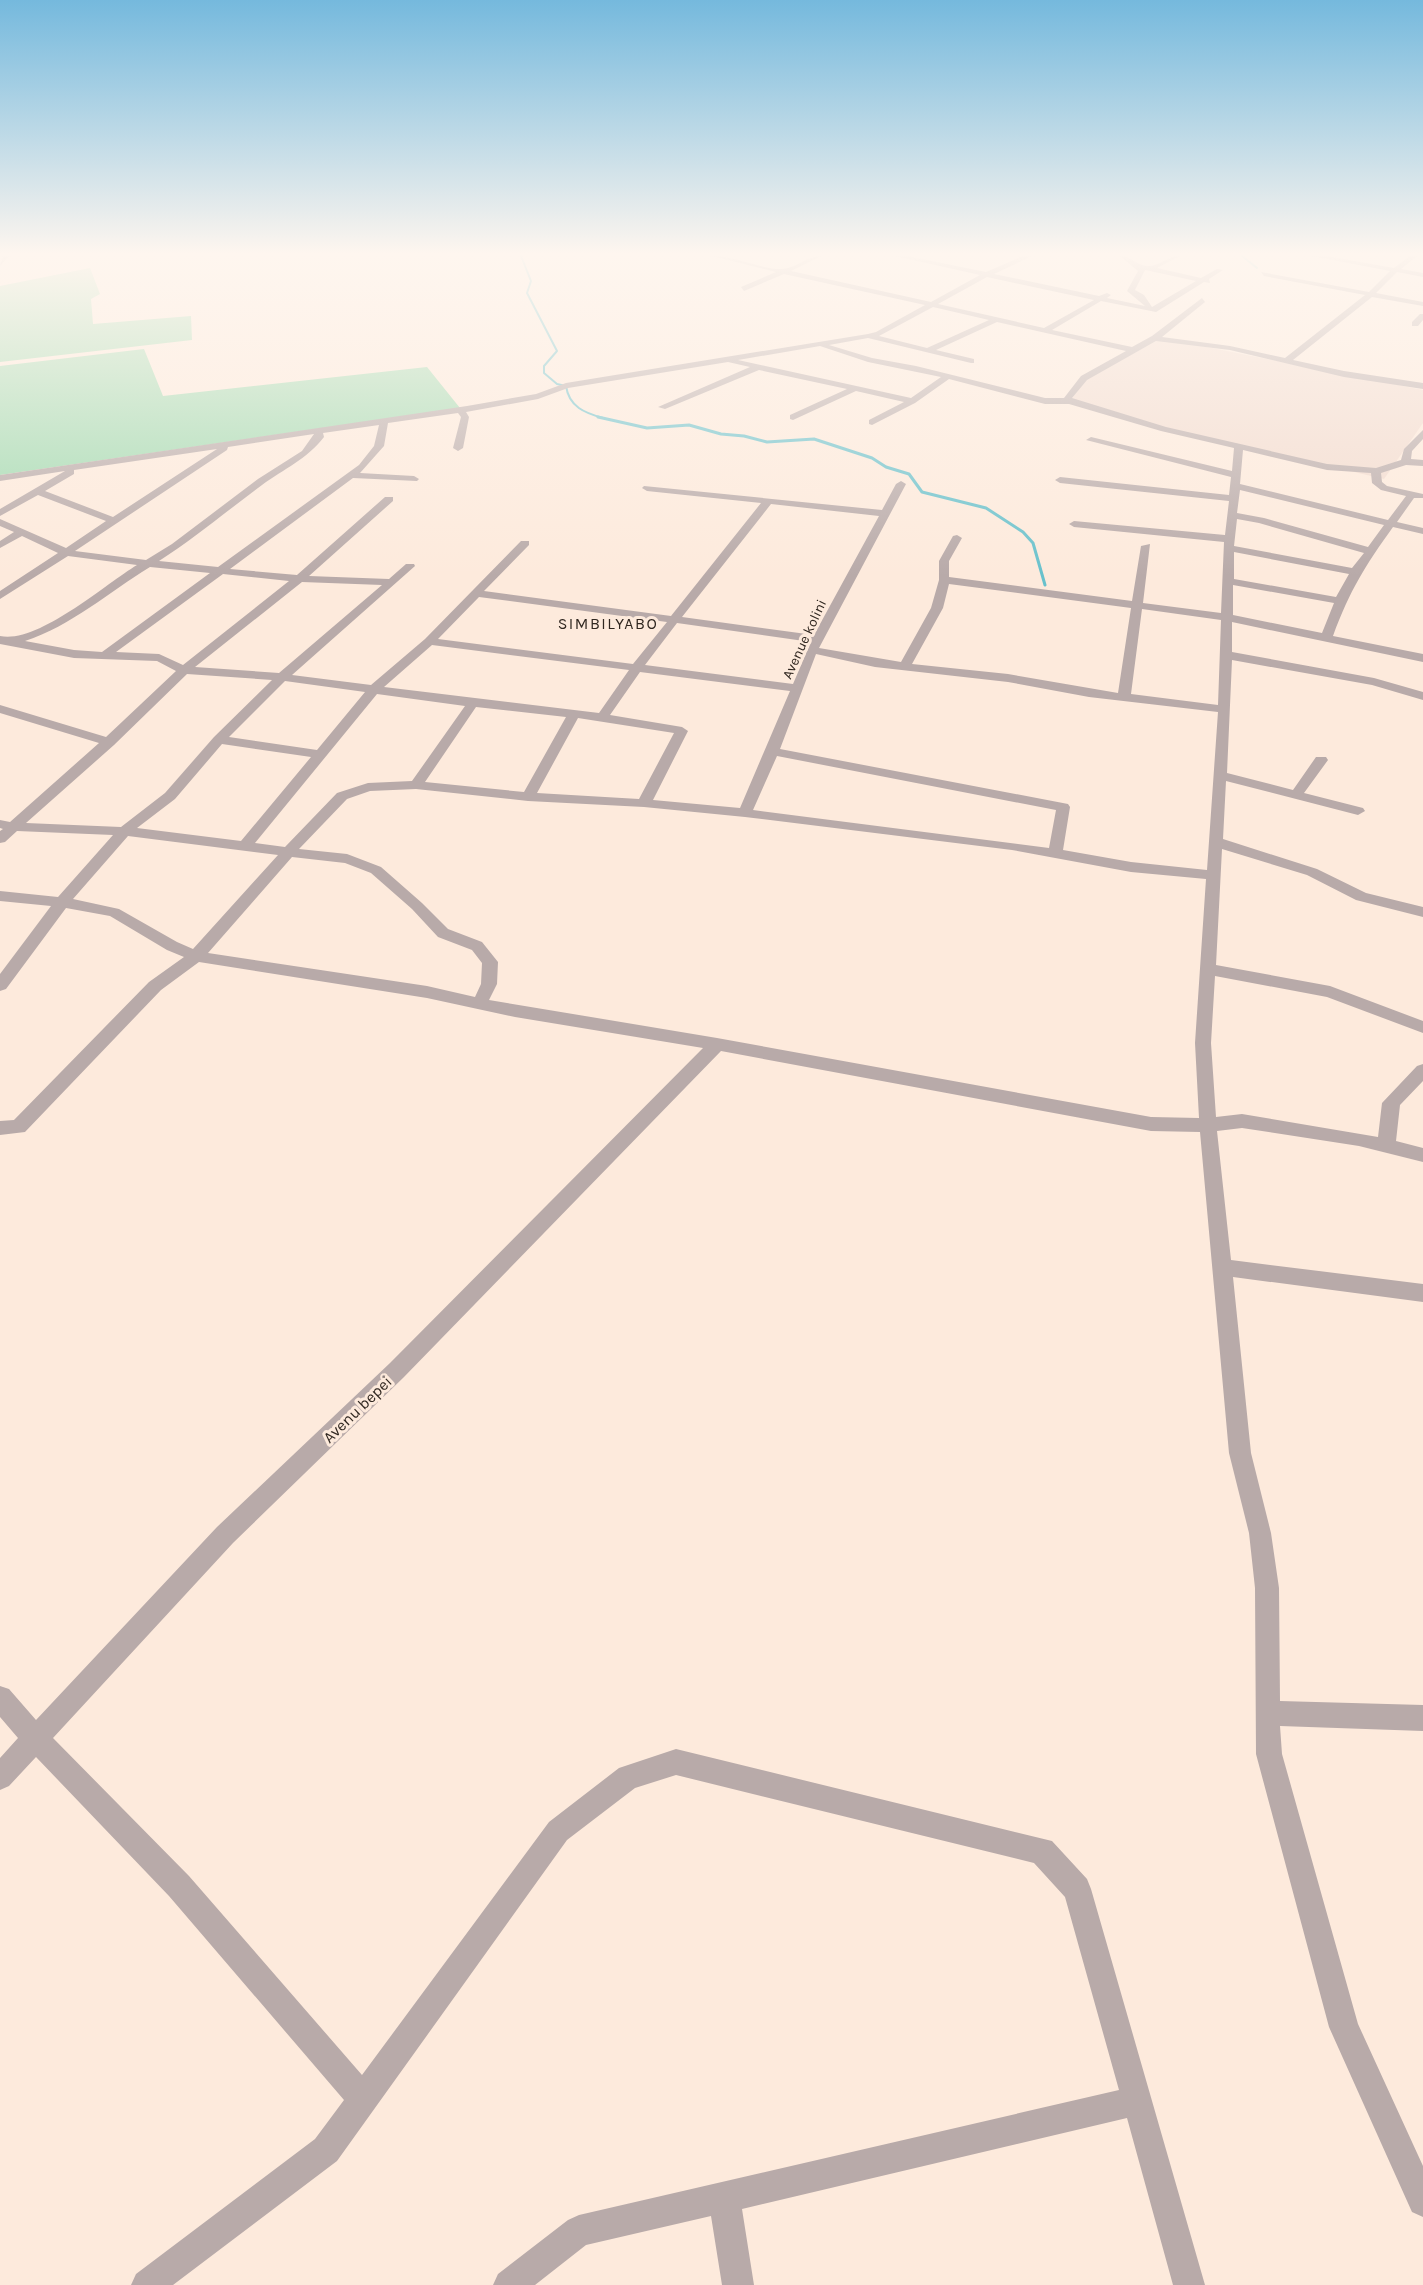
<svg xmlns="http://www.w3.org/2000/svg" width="1423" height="2285" font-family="Karla,sans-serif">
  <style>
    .commercial { fill: #f2dbcf }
    .green { fill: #a0dab1 }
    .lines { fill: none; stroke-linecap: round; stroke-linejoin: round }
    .stream-far1 { stroke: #68c1cc; stroke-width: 2 }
    .stream { stroke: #68c1cc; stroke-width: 3 }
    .minor { fill: #b8aaa9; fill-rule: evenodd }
    .tertiary { fill: #b8aaa9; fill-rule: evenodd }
    .labels { text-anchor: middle; stroke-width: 6; stroke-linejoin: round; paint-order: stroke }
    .far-street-label { font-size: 14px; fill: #302720; stroke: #fdeadc }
    .far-quarter-label { font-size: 16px; letter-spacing: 1.5px; fill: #302720; stroke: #fdeadc }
    .street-label { font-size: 16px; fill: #302720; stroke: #fdeadc }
  </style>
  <rect width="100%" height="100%" fill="#fdeadc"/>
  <polygon class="commercial" points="1162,338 1423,390 1423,423 1384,479 1170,429 1070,401 1086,379"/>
  <g class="green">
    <polygon points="90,268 100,294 91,299 93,324 191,316 192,340 0,362 0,286"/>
    <polygon points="144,349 163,396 427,367 460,408 0,475 0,366"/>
  </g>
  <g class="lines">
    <g class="stream-far1">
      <path d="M521,256L531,281L527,293L557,351L544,366V373L557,384L566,386C569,407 585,413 603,418"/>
      <polyline points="1242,256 1257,268"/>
    </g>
    <polyline class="stream" points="598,417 647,428 689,425 721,434 744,436 767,442 814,439 872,458 886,467 909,474 922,492 986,508 1023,532 1033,543 1045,585"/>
    <g class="minor">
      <path d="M712,256C735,256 760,269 781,269C795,269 807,256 821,256L791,271L931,302L980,275L895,256H907L986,272L1023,256H1032L994,274L1099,296L1107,293L1111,295L1107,298L1145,306L1127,291L1138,271L1120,256C1131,256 1136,265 1147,266C1158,267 1168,256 1180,256L1157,268L1201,278L1217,269L1223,270L1209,279L1210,283L1204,282L1156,312L1101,301L1052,330L1132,347L1152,336L1202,298L1205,302L1162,337L1230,346L1285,358L1365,295L1264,276L1261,272L1369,292L1390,271L1312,256H1326L1394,268L1410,256H1417L1401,269L1423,273V277L1397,272L1376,293L1423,302V306L1372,297L1293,360L1344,371L1423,383V389L1344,377L1230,350L1156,341L1087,380L1072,398L1166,427L1327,464L1376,468L1401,460L1404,449L1423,430V439L1412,451L1411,459L1423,460V466L1406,465L1381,473L1382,482L1387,486L1423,494V498H1414L1397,522L1423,528V534L1393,527C1365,566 1350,590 1333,636L1423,654V662L1232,622V652L1374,678L1423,692V700L1372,685L1232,660L1227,773L1293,790L1316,757H1326L1328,760L1304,793L1363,808L1365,811L1358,815L1226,781L1223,839L1317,869L1366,893L1423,907V917L1356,900L1307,875L1222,849L1216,965L1330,986L1423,1021V1033L1327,997L1215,976L1211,1043L1216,1117L1242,1114L1378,1137L1382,1103L1417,1066L1423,1064V1081L1400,1105L1396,1141L1423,1148V1162L1359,1146L1242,1128L1217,1131L1231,1260L1423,1284V1302L1233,1277L1251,1453L1271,1533L1279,1588L1280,1701L1423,1705V1731L1280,1726L1282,1754L1358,2024L1423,2166V2217L1412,2212L1329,2027L1256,1754L1255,1588L1249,1533L1229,1453L1200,1132L1151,1131L721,1051L404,1377L233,1543L53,1738L189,1876L362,2075L549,1822L619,1768L676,1749L1052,1841L1087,1879L1091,1889L1205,2285H1173L1127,2118L742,2209L754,2285H722L711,2216L586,2245L535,2285H493L498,2274L568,2220L579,2215L1119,2090L1065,1897L1034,1863L676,1775L635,1788L567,1840L337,2161L173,2285H131L136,2274L315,2139L344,2100L169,1896L36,1757L9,1786L0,1790V1758L18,1738L0,1717V1686L9,1689L36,1720L217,1527L390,1363L703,1048L515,1017L427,998L199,962L161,990L25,1132L0,1135V1121L14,1120L149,982L184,957L167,950L110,916L66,908L6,989L0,991V974L51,906L0,901V891L58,897L113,835L17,831L5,842L0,843V831L3,829L0,828V820L10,822L99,743L0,713V705L106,737L176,671L157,661L74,658L0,644V636C38,644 104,585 137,565L68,556L0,599V591L58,553L22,536L0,548V541L14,532L0,526V519L66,548L106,521L38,495L0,516V509L65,471L0,481V475L467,406L536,394L566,383L868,334L876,332L925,305L784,274L744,291L741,287L776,272ZM1145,270L1150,271L1196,281L1152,307L1144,295L1135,290ZM987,277L1094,300L1044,328L938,304ZM933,307L989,320L927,348L879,336ZM997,322L1126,351L1081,376L1064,398H1045L916,366L872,358L829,345L868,338L971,363H974V359L936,350ZM820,346L868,362L941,377L911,398L738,360ZM728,362L750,367L658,407L665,409L759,370L847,389L790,415V419L793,420L856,391L904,402L869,420V424L872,425L915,403L949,379L1045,404H1069L1161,431L1234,448L1232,471L1091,437L1086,440L1231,477L1229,495L1060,477L1055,480L1060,483L1229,501L1225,535L1074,521L1069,524L1074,527L1224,542L1221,613L1143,603L1150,544L1141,546L1132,601L949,577V561L962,538L957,535L953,536L939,561V580L931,608L901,662L819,648L906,484L901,481L896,484L882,510L644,486L642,488L647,491L761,503L671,616L484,591L529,545V541H521L425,639L371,685L292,675L415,566L414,564H406L389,579L309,576L393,501V497H385L297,575L230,569L353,478L417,481L419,479L414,476L360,473L384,446L388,423L458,413L461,417L453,448L458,451L463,448L469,417L466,412L538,399L568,388ZM379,425L374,446L359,465L218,567L159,561C195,538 228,510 262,485C284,469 307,459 324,437L323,433ZM314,434L302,451L258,479L172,544L146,560L75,551L227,450L228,447ZM217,449L113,517L45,491L74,474V470ZM1243,450L1327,470L1371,473L1372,483L1381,490L1406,496L1388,520L1240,484ZM1240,490L1384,525L1368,547L1264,518L1237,513ZM771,504L879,516L814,635L682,617ZM1237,519L1259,523L1364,553L1352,568L1234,546ZM1234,552L1349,574L1336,597L1234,579ZM150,567L210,573L102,652L74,650L25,641C71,626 109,592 150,567ZM223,574L289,581L183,665L159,654L116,652ZM302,582L382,585L279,673L195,667ZM949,584L1131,608L1118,693L1008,674L912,664L943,608ZM1233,585L1334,603L1322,633L1233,615ZM479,597L667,622L633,664L438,639ZM1142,609L1221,620L1218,705L1131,694ZM677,623L811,642L793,684L645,665ZM432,645L629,670L599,713L384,687ZM816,654L875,667L1008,682L1089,697L1218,712L1207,870L1131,862L1063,850L1070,807L1068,804L780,749ZM640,672L790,691L740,808L653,800L688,731L682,727L610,715ZM187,674L272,680L214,737L165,793L121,827L26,823L114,745ZM285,681L365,692L317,750L229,737ZM377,694L465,706L412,781L368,783L337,793L285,847L255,843ZM476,707L566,717L524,792L425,782ZM578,718L674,733L639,799L537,793ZM222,744L311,757L241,841L137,828L175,799ZM777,756L1056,810L1049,848L753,810ZM416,789L528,801L644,807L745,817L1012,850L1131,872L1206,879L1195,1043L1199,1118L1151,1117L717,1038L489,1000L497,984L498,962L482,942L448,929L422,903L381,867L347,854L299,849L347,799L370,791ZM128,836L278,855L193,949L177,942L119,909L73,899ZM292,857L345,863L371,873L412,909L438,937L472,950L482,963L481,984L475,997L427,986L208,953Z"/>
      <polygon points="1420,314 1423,314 1423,320 1418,326 1412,326 1412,322"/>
    </g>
    <polygon class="tertiary" points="3,256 9,256 0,266"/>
  </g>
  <linearGradient id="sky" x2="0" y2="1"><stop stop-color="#75b9dd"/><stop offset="0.44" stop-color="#fef6ef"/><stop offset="1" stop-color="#fef6ef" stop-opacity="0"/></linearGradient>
  <rect width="1423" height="576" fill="url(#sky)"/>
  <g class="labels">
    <g class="far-street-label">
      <text transform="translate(804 639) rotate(-65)" y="5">Avenue kolini</text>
    </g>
    <g class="far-quarter-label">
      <text x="608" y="629">SIMBILYABO</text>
    </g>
    <g class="street-label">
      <text transform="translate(357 1409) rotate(-44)" y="6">Avenu bepei</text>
    </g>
  </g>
</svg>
